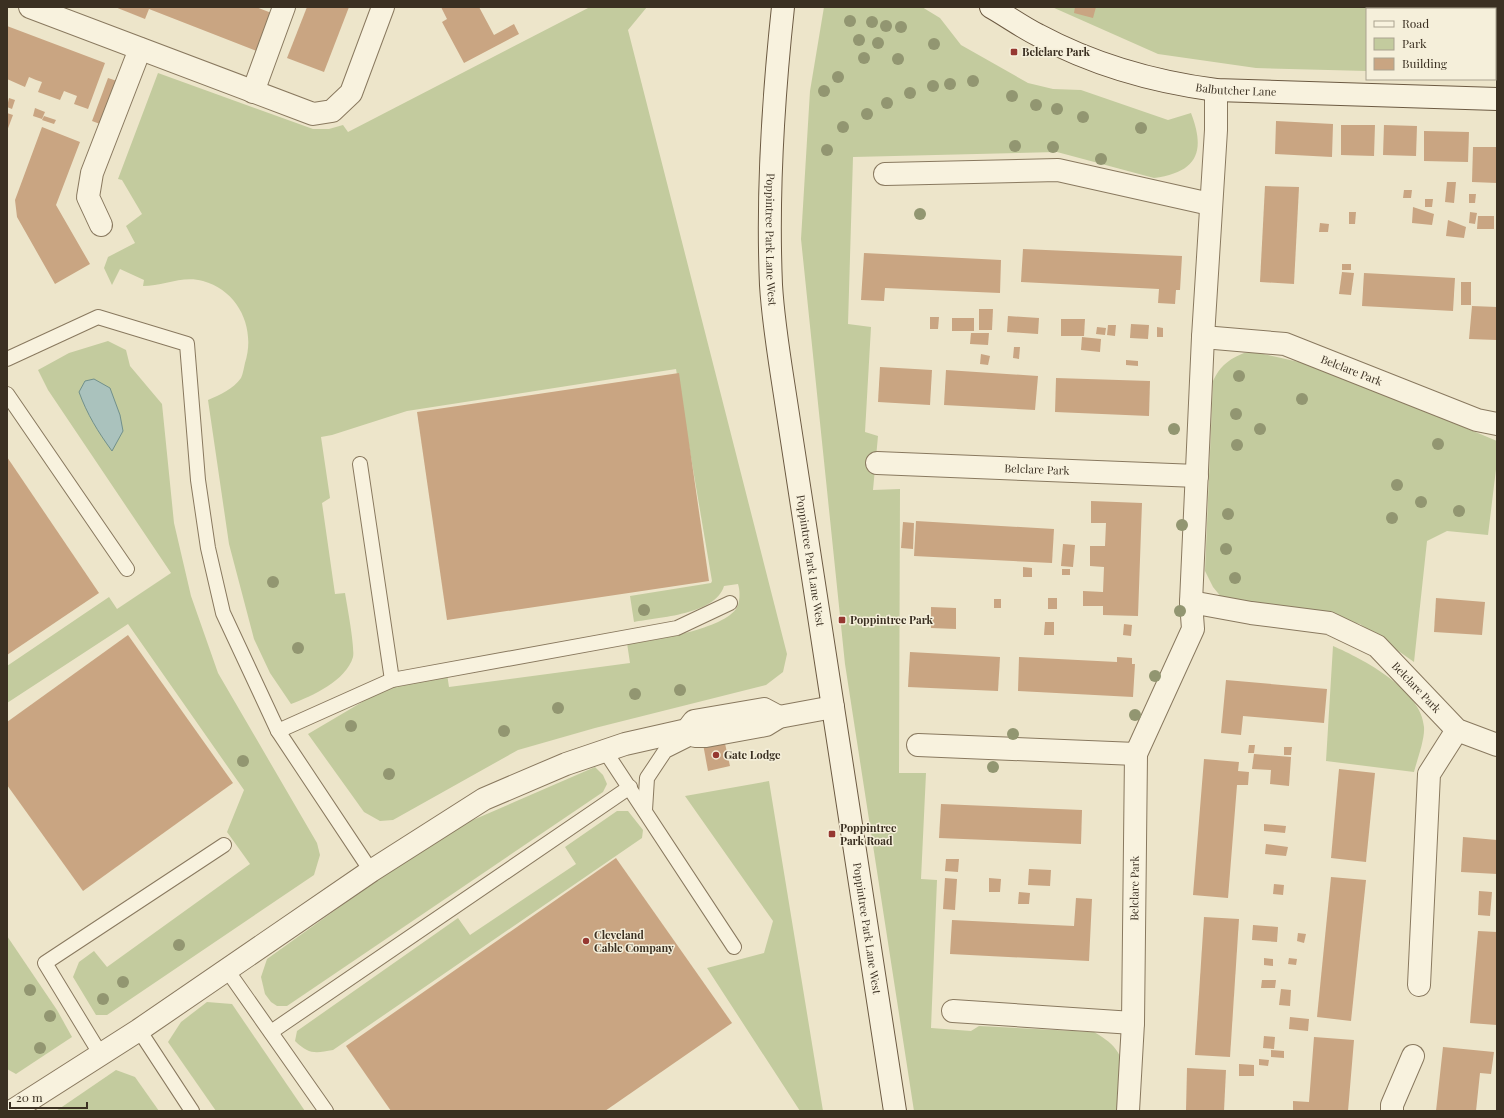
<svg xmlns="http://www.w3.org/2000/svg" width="1504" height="1118" font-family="'Playfair Display',serif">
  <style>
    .green { fill: #c3cb9e }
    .water { fill: #aac2bd; stroke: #71908b }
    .building { fill: #c9a582 }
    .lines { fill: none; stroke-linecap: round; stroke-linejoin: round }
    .lane-casing { stroke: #89795f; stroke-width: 16 }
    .street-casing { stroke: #89795f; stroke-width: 24 }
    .secondary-casing { stroke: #6c5a42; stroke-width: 24 }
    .lane { stroke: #f8f2de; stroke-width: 14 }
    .street { stroke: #f8f2de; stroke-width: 22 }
    .secondary { stroke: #f8f2de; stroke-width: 22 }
    .tree { fill: #929671 }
    .poi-dot { fill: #963831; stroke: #f5efda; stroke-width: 1.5 }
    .labels { text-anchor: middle; stroke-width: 3; stroke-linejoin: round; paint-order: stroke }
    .poi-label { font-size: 11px; font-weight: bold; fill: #3b3022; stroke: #f5efda; text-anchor: start }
    .street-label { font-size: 11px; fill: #3b3022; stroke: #f5efda }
  </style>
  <rect width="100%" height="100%" fill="#ede5ca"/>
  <g class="green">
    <path d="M590,7H647L628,30L787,654L783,672L766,685L595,728L518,750L393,820L380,821L364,812L308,734L391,685L447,674L449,687L630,663L627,643H636C658,639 730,628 738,605C740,599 740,590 738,584L724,586C715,615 659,617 634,622L630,596L711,583L712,581L676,369L407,411L332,435L321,437L330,498L322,503L335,594L345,593C347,605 355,647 353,657C346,681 312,696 291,704L270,673L254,639L229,544L208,400C220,395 233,389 241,378C243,374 244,367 245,363C256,329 239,291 203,281C183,275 163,286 143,286L144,280L120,269L112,285L104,268L108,257L135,243L126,226L142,214L122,180L118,179L158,73L313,129H329L343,125L348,132Z"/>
    <path d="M824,7H922L940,18L961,45L1028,83L1053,89L1081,90L1168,120L1191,113C1206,152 1197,172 1154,178L1057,152L853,157L848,324L871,327L865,432L878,436L873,490L900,489L899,773H926L921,879L937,880L931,1028L971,1031L979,1026L1094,1032C1132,1053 1124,1073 1120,1111H914L845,664L801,239L810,91Z"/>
    <polygon points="1052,7 1497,7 1497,73 1495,73 1495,9 1367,9 1367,71 1256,68 1158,54"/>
    <polygon points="108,341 126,350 130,366 162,404 174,523 191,596 218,673 317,843 320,855 314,875 107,1015 96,1015 73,977 79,962 94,951 107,967 250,864 227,832 244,790 128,624 7,703 7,666 109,597 117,609 171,573 48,390 38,370 69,353"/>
    <path d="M1244,353H1259L1317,366L1497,441V461L1488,535L1447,531L1427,541L1414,662L1360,624L1222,598L1213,587L1205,571L1213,381C1221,365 1228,360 1244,353Z"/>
    <path d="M1333,646C1363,659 1422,690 1424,727C1425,739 1417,760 1414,772L1326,761Z"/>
    <polygon points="595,767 603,775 607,784 603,792 287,1006 277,1006 271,1002 265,994 261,977 267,959 380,878 466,823"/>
    <polygon points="769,781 823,1111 800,1111 707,968 764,953 773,921 685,796"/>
    <path d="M617,811H628L643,830L642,838L333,1050C316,1053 309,1055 295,1041L297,1031L458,918L470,935L576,864L565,847Z"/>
    <polygon points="7,936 57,1010 72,1037 16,1074 7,1069"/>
    <polygon points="207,1002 232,1004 305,1111 216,1111 168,1042 181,1022"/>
    <polygon points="116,1070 135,1077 159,1111 56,1111"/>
  </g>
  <path class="water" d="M94,379L110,388L120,415L123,431L112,451C98,432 87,414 79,392L85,381Z"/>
  <g class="building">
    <polygon points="115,7 256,7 274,14 259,52 149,9 145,19"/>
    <polygon points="307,7 349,7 324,72 287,58"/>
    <polygon points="441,7 479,7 494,35 514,24 519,34 464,63 442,22 447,19"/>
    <polygon points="1075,7 1096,7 1093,18 1074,13"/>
    <polygon points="7,26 105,63 88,109 74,104 77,96 64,91 60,100 38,92 42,82 36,80 29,77 25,87 7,79"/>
    <polygon points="108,78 117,81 100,124 92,121"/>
    <polygon points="9,98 15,100 12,109 7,107"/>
    <polygon points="35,108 45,112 42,119 33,116"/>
    <polygon points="7,113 13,115 7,131"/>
    <polygon points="44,116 56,120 54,124 42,120"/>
    <polygon points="1276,121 1333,124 1332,157 1275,154"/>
    <polygon points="1341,125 1375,125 1374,156 1341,155"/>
    <polygon points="1384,125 1417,126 1416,156 1383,155"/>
    <polygon points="42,127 80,142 56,205 90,264 55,284 17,217 15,200"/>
    <polygon points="1424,131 1469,132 1468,162 1424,161"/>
    <polygon points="1473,147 1497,147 1497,183 1472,182"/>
    <polygon points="1447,182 1456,182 1454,203 1445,202"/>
    <polygon points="1265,186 1299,187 1294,284 1260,282"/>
    <polygon points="1404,190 1412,190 1411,198 1403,198"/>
    <polygon points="1469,194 1476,194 1475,203 1469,203"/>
    <polygon points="1425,199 1433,199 1432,207 1425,207"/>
    <polygon points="1413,207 1434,214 1432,225 1412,223"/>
    <polygon points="1349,212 1356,212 1355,224 1349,224"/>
    <polygon points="1470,212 1477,213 1475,224 1469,223"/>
    <polygon points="1478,216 1494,216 1494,229 1477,229"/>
    <polygon points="1448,220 1466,227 1464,238 1446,236"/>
    <polygon points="1320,223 1329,224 1328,232 1319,232"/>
    <polygon points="1023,249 1182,256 1180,290 1176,290 1175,304 1158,303 1159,289 1021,282"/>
    <polygon points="864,253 1001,260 1000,293 885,288 884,301 861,300"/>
    <rect x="1342" y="264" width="9" height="6"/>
    <polygon points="1342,272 1354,273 1351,295 1339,294"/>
    <polygon points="1364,273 1455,278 1453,311 1362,306"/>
    <rect x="1461" y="282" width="10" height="23"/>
    <polygon points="1472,306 1497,307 1497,340 1469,339"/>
    <polygon points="979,309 993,309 992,330 979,330"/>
    <polygon points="1008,316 1039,318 1038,334 1007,332"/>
    <polygon points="930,317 939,317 938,329 930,329"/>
    <rect x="952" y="318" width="22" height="13"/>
    <polygon points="1061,319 1085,319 1084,336 1061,336"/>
    <polygon points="1131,324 1149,325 1148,339 1130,338"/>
    <polygon points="1108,325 1116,325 1115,336 1107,335"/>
    <polygon points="1097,327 1106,328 1105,335 1096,334"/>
    <polygon points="1157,327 1163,328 1163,337 1157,337"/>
    <polygon points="971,333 989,333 988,345 970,344"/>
    <polygon points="1082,337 1101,339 1100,352 1081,350"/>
    <polygon points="1014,347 1020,347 1019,359 1013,358"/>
    <polygon points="981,354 990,356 988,365 980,364"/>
    <polygon points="1126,360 1138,361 1138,366 1126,365"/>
    <polygon points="880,367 932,370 930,405 878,402"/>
    <polygon points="946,370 1038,376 1035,410 944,405"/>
    <polygon points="679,373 709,581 447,620 417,412"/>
    <polygon points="1056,378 1150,381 1149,416 1055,412"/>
    <polygon points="7,457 99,593 7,655"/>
    <polygon points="1091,501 1142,503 1138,616 1103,615 1103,606 1083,606 1083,591 1103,592 1104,567 1090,566 1090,546 1105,546 1106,523 1091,523"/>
    <polygon points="916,521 1054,529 1052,563 914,556"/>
    <polygon points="903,522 914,523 913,549 901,548"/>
    <polygon points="1063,544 1075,545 1073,567 1061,566"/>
    <polygon points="1023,567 1032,568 1032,577 1023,577"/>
    <rect x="1062" y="569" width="8" height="6"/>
    <rect x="1048" y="598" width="9" height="11"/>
    <polygon points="1436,598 1485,602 1482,635 1434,632"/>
    <rect x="994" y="599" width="7" height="9"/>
    <polygon points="931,607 956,608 956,629 931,628"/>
    <polygon points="1045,622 1054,622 1054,635 1044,635"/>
    <polygon points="1124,624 1132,625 1131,636 1123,635"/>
    <polygon points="128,635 233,783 83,891 7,785 7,722"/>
    <polygon points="910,652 1000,657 998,691 908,687"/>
    <polygon points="1019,657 1117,662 1117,657 1132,658 1132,664 1135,664 1133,697 1018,691"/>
    <polygon points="1226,680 1327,689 1324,723 1243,716 1241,735 1221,733"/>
    <polygon points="724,739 730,766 708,771 703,744"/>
    <polygon points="1249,745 1255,745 1254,753 1248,753"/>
    <polygon points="1284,747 1292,747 1291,755 1284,755"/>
    <polygon points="1254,754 1291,757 1289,786 1270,784 1271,770 1252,769"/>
    <polygon points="1204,759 1239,762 1238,771 1249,772 1248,785 1237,785 1228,898 1193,895"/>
    <polygon points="1339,769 1375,773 1366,862 1331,858"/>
    <polygon points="941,804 1082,810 1081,844 939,838"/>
    <polygon points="1264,824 1286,826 1285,833 1264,831"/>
    <polygon points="1463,837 1497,840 1497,874 1461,872"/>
    <polygon points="1266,844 1288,847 1286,856 1265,854"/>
    <polygon points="616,858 732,1023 605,1111 391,1111 346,1046"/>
    <polygon points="946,859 959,859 958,872 945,871"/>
    <polygon points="1029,869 1051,870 1050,886 1028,885"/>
    <polygon points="1331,877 1366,880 1351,1021 1317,1017"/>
    <polygon points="945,878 957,879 955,910 943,909"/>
    <polygon points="989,878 1001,879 1000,892 989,892"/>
    <polygon points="1274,884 1284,885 1283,895 1273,894"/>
    <polygon points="1479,891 1492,892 1490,916 1478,915"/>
    <polygon points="1019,892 1030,893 1029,904 1018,904"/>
    <polygon points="1076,898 1092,899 1089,961 950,954 952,920 1074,926"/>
    <polygon points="1204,917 1239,919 1230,1057 1195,1055"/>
    <polygon points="1253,925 1278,927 1277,942 1252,940"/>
    <polygon points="1478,931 1497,932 1497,1025 1470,1023"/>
    <polygon points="1298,933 1306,934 1304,943 1297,941"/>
    <polygon points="1264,958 1273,959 1273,966 1264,965"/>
    <polygon points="1289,958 1297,959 1296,965 1288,964"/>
    <polygon points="1262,980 1276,980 1275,988 1261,988"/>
    <polygon points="1281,989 1291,990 1290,1006 1279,1005"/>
    <polygon points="1290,1017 1309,1019 1308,1031 1289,1029"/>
    <polygon points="1264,1036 1275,1037 1274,1049 1263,1048"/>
    <polygon points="1314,1037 1354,1040 1348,1111 1293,1111 1293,1101 1309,1102"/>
    <polygon points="1443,1047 1494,1052 1491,1074 1480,1073 1476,1111 1436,1111"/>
    <polygon points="1271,1050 1284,1051 1284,1058 1271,1057"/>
    <polygon points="1259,1059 1269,1060 1268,1066 1259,1065"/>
    <polygon points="1239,1064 1254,1065 1254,1076 1239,1076"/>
    <polygon points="1187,1068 1226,1070 1224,1111 1186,1111"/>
  </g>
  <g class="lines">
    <defs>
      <g id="lane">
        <polyline points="7,359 98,317 187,344 198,480 208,548 223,613 278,731 371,871"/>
        <polyline points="7,394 127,569"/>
        <polyline points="360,464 392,680"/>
        <polyline points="278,731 392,680 677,628 730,603"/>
        <polyline points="605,751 734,947"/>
        <polyline points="645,810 647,778 665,751 695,736"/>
        <polyline points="227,970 326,1111"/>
        <polyline points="139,1030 192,1111"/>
        <polyline points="271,1032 630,787"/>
        <polyline points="101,1055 45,963 224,845"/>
      </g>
      <g id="street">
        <polyline points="30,7 313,114 332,111 351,93 383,7"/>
        <polyline points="253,92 284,7"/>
        <polyline points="885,174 1058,170 1210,204"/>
        <polyline points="101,225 88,197 92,173 140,49"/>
        <path id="s1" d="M1203,337L1285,344L1477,420L1497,424"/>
        <path id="s2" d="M877,463L1197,476"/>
        <path id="s3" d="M1191,602L1251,613L1329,623L1377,646L1457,730L1497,745"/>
        <polyline points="687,730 695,736 706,736 766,725 779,717 833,707"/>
        <polyline points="918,745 1136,754"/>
        <polyline points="1419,985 1429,774 1457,730"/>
        <polyline points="953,1011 1133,1023"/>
        <polyline points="12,1111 139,1030 371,871 484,799 566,764 625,744 687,730 694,721 764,709 779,717"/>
        <path id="s4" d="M1128,1111L1133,1023L1136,754L1193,629L1191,602L1203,337L1216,130V90"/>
        <polyline points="1392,1111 1392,1105 1413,1056"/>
      </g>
      <g id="secondary">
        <path id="s5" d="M783,7C773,100 767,192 771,285C773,318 778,350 783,382L895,1111"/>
        <path id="s6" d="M991,7C1007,16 1022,27 1038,35C1092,64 1155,82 1216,90L1497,99"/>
      </g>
    </defs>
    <use href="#lane" class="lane-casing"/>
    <use href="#street" class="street-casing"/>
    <use href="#secondary" class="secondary-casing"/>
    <use href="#lane" class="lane"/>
    <use href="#street" class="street"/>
    <use href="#secondary" class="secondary"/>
  </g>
  <g class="tree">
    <circle cx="850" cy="21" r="6"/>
    <circle cx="872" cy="22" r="6"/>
    <circle cx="886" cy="26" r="6"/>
    <circle cx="901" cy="27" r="6"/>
    <circle cx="859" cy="40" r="6"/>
    <circle cx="878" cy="43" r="6"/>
    <circle cx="934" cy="44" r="6"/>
    <circle cx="864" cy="58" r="6"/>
    <circle cx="898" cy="59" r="6"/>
    <circle cx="838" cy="77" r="6"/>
    <circle cx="973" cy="81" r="6"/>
    <circle cx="950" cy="84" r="6"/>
    <circle cx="933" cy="86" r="6"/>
    <circle cx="824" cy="91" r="6"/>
    <circle cx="910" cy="93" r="6"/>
    <circle cx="1012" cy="96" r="6"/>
    <circle cx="887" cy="103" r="6"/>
    <circle cx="1036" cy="105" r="6"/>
    <circle cx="1057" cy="109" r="6"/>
    <circle cx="867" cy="114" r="6"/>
    <circle cx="1083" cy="117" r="6"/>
    <circle cx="843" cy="127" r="6"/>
    <circle cx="1141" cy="128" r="6"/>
    <circle cx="1015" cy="146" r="6"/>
    <circle cx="1053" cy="147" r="6"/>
    <circle cx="827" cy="150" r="6"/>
    <circle cx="1101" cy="159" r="6"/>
    <circle cx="920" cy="214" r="6"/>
    <circle cx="1239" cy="376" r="6"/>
    <circle cx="1302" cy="399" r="6"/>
    <circle cx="1236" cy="414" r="6"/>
    <circle cx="1174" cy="429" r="6"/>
    <circle cx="1260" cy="429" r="6"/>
    <circle cx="1438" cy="444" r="6"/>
    <circle cx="1237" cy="445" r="6"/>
    <circle cx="1397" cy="485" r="6"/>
    <circle cx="1421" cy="502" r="6"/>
    <circle cx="1459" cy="511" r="6"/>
    <circle cx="1228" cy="514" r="6"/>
    <circle cx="1392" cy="518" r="6"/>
    <circle cx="1182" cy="525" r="6"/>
    <circle cx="1226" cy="549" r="6"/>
    <circle cx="1235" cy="578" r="6"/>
    <circle cx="273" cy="582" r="6"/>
    <circle cx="644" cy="610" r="6"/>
    <circle cx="1180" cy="611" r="6"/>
    <circle cx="298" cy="648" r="6"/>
    <circle cx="1155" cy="676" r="6"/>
    <circle cx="680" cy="690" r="6"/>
    <circle cx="635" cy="694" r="6"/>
    <circle cx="558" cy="708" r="6"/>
    <circle cx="1135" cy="715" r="6"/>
    <circle cx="351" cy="726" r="6"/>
    <circle cx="504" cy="731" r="6"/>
    <circle cx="1013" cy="734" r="6"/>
    <circle cx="243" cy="761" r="6"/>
    <circle cx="993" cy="767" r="6"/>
    <circle cx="389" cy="774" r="6"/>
    <circle cx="179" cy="945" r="6"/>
    <circle cx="123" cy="982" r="6"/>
    <circle cx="30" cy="990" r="6"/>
    <circle cx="103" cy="999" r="6"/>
    <circle cx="50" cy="1016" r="6"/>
    <circle cx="40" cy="1048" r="6"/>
  </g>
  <g class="poi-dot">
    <rect x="1010" y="48" width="8" height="8" rx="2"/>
    <rect x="838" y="616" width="8" height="8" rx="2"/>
    <circle cx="716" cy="755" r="4"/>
    <rect x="828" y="830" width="8" height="8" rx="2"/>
    <circle cx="586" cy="941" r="4"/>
  </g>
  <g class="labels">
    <g class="poi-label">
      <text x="1022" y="56">Belclare Park</text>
      <text x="850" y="624">Poppintree Park</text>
      <text x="724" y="759">Gate Lodge</text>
      <text x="840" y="832">Poppintree<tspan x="840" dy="13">Park Road</tspan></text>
      <text x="594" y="939">Cleveland<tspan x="594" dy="13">Cable Company</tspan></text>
    </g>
    <g class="street-label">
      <text dy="4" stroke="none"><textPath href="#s6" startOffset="262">Balbutcher Lane</textPath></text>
      <text dy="4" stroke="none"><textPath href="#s5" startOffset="233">Poppintree Park Lane West</textPath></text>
      <text dy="4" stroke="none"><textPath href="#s1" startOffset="154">Belclare Park</textPath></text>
      <text dy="4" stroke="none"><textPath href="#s2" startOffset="160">Belclare Park</textPath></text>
      <text dy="4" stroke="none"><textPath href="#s5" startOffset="557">Poppintree Park Lane West</textPath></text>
      <text dy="4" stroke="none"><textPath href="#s3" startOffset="250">Belclare Park</textPath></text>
      <text dy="4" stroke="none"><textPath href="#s4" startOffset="223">Belclare Park</textPath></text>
      <text dy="4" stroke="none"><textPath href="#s5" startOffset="929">Poppintree Park Lane West</textPath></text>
    </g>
  </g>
  <rect width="1504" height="1118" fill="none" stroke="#3b3022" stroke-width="16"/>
  <rect x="1366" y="8" width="130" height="72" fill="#f5efda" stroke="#aba390"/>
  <rect x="1374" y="21" width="20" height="6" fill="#f8f2de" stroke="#aba390"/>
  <text x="1402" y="28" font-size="12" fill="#3b3022">Road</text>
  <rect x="1374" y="38" width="20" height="12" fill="#c3cb9e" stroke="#aba390"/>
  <text x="1402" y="48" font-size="12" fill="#3b3022">Park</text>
  <rect x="1374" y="58" width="20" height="12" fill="#c9a582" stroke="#aba390"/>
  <text x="1402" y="68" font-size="12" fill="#3b3022">Building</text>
  <path d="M10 1102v6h77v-6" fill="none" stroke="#3b3022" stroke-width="2"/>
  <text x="16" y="1102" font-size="12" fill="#3b3022" stroke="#f5efda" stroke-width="3" paint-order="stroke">20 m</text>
</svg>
